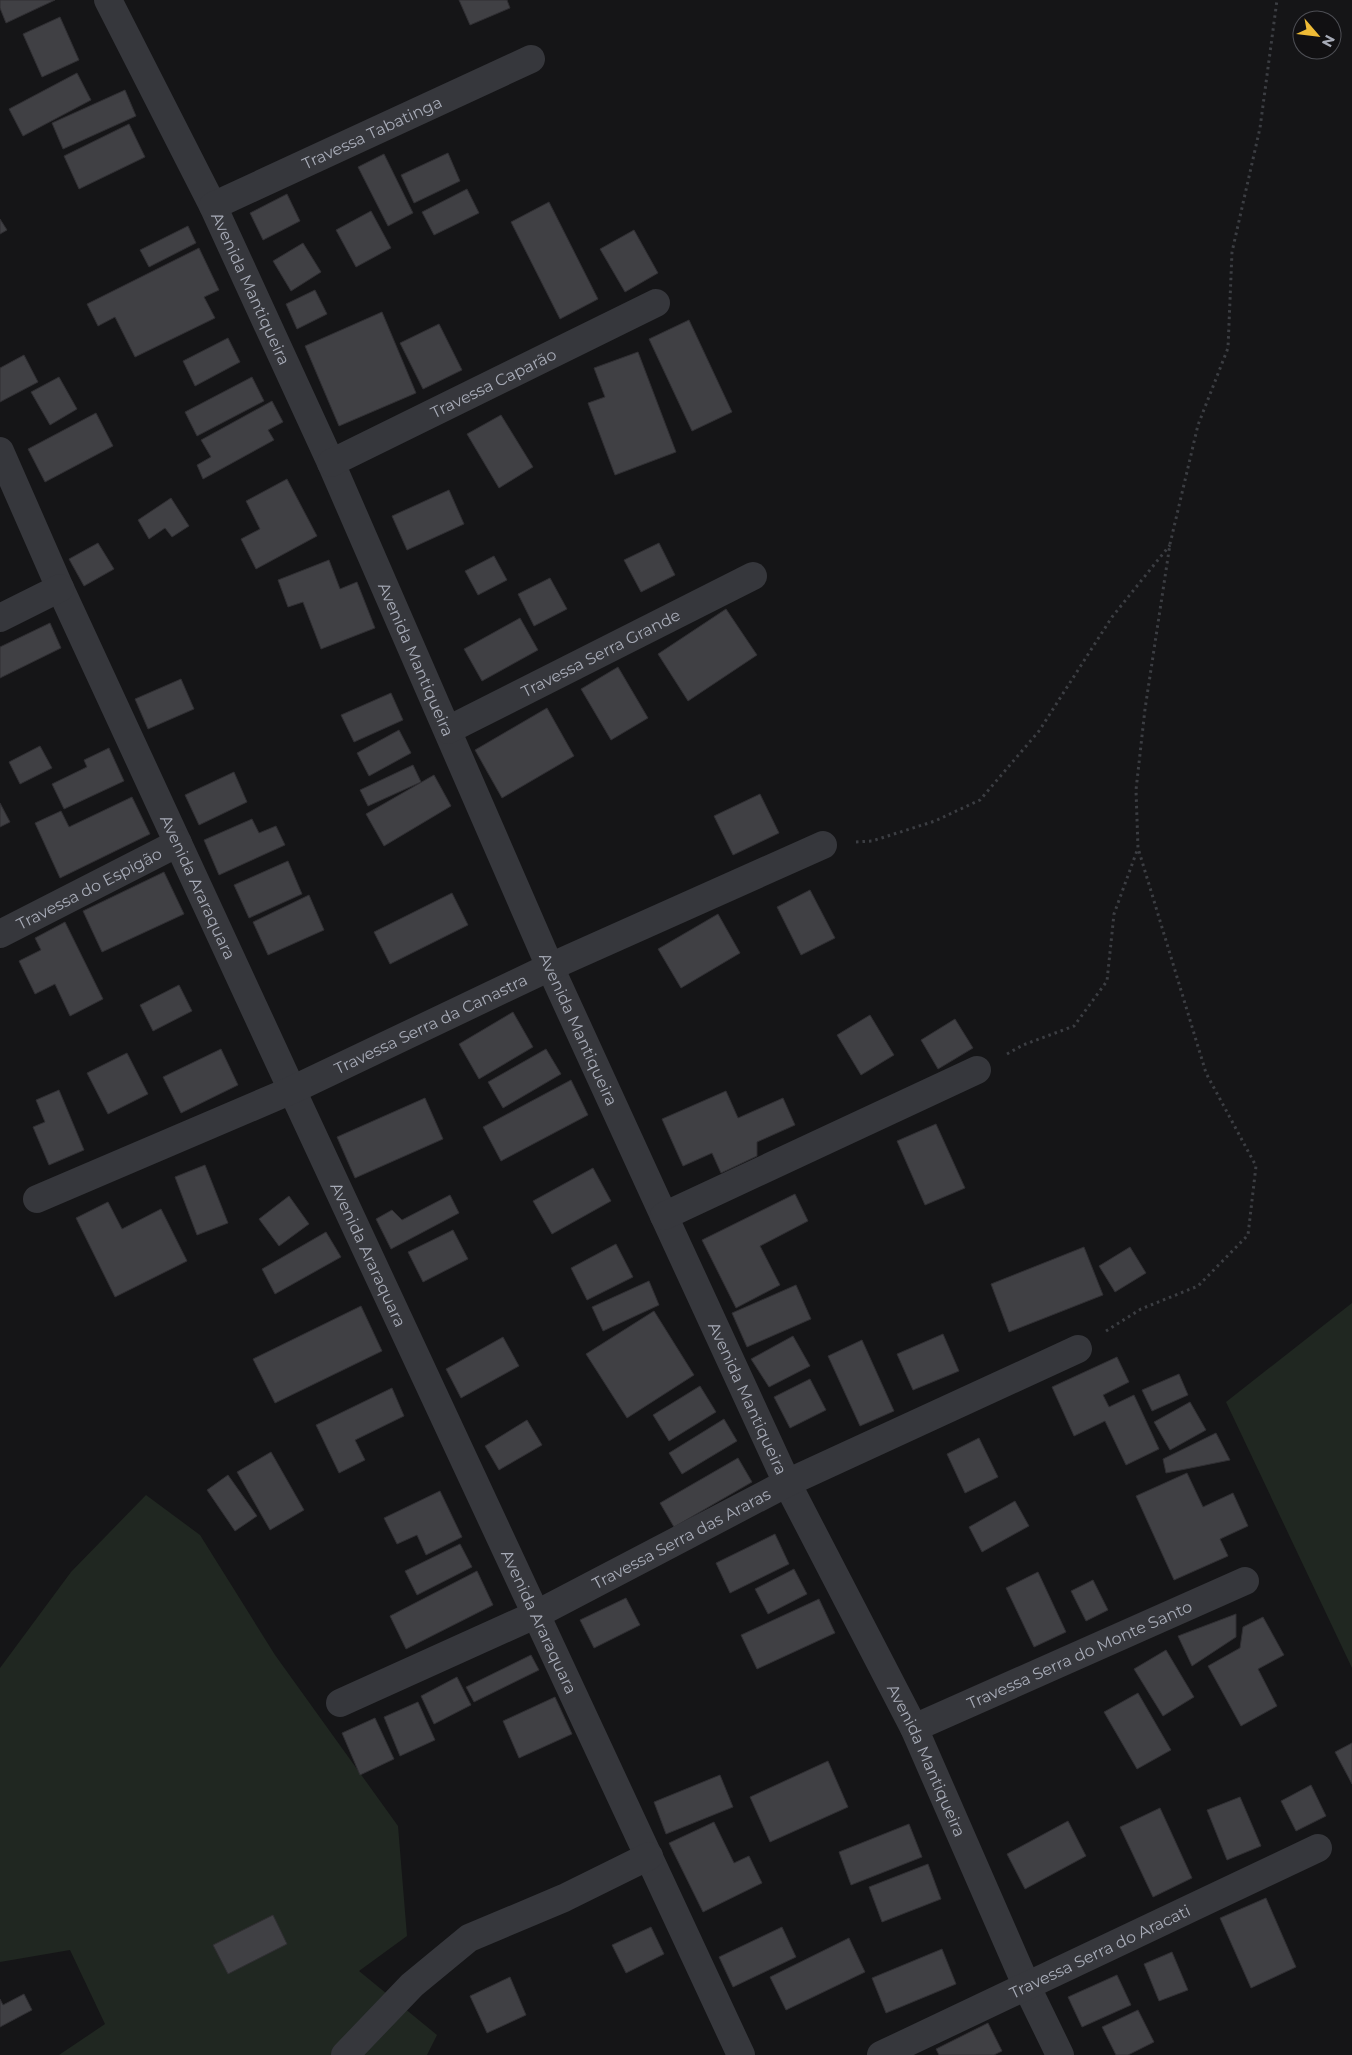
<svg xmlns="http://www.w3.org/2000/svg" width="1352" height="2055" font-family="Montserrat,sans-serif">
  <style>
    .green { fill: #202721 }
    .building { fill: #404044; stroke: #302f33 }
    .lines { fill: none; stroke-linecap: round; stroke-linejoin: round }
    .path { stroke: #3c3e43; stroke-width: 3; stroke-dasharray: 2.5 4; stroke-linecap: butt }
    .street { stroke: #36373c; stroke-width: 28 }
    .labels { text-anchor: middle; stroke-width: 5; stroke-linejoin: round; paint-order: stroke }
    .street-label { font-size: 16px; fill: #a7abb7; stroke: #111012 }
  </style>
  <rect width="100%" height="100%" fill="#151517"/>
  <g class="green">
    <polygon points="1352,1303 1352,1668 1226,1402"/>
    <polygon points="146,1495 200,1535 275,1655 398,1826 407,1936 359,1971 437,2035 427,2055 59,2055 105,2024 70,1950 0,1962 0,1668 71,1572"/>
  </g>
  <g class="building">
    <polygon points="0,0 55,0 6,23 0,8"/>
    <polygon points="459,0 507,0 510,8 470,25"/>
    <polygon points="60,17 79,60 42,77 23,34"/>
    <polygon points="77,73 91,100 23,136 9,109"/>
    <polygon points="125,90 136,116 63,149 52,123"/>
    <polygon points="129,124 145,157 79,189 64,156"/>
    <polygon points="448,153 460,181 414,203 401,175"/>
    <polygon points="384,154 413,213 388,226 358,167"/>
    <polygon points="467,189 479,213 434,235 422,212"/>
    <polygon points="287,194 300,221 263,240 250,213"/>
    <polygon points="549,202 598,299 560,319 511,222"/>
    <polygon points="371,211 391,248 356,267 336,230"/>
    <polygon points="0,219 7,230 0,234"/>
    <polygon points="188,226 196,243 149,267 140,250"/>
    <polygon points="634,230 658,273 625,292 600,249"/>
    <polygon points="303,243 321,272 291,291 273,261"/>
    <polygon points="199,248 219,290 204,297 215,318 135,357 115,317 98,326 87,304"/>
    <polygon points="315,290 327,314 297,329 286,304"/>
    <polygon points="382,312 416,393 339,426 305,346"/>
    <polygon points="689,320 732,412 692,431 649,339"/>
    <polygon points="439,324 462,370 423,389 400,343"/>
    <polygon points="228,338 240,362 195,386 183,361"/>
    <polygon points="638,352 676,452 615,475 588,403 605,397 594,368"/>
    <polygon points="24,355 38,382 0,402 0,368"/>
    <polygon points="59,377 77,409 50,425 31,392"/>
    <polygon points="252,377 264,401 197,436 185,412"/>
    <polygon points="272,401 283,422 268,430 274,440 203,479 197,465 211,457 201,440"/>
    <polygon points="96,413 113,446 45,482 28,449"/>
    <polygon points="501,415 533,467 499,488 467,434"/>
    <polygon points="287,479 317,536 256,569 241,539 260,529 246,501"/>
    <polygon points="449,490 464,524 407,550 392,516"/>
    <polygon points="171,498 189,526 172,537 165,528 149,539 138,520"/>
    <polygon points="98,543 114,569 84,586 69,559"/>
    <polygon points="659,543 675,575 641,592 624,560"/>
    <polygon points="494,556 507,580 478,595 465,571"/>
    <polygon points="329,560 340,589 357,582 375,628 321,649 303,602 288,607 278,580"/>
    <polygon points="550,578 567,609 534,626 518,594"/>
    <polygon points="726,609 757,655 688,701 658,654"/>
    <polygon points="520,618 538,650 482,681 464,649"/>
    <polygon points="50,623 61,648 0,678 0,647"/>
    <polygon points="618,667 648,718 611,740 581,689"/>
    <polygon points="181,679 194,709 148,729 135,699"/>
    <polygon points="391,693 403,720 354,742 341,715"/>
    <polygon points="547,708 574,756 502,798 475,750"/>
    <polygon points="399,730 411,753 369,776 357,753"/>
    <polygon points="40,746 52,768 20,784 9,762"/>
    <polygon points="109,748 124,781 64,809 52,784 87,767 84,760"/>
    <polygon points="413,765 421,782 368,806 360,790"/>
    <polygon points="234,772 247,802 199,825 185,795"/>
    <polygon points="434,775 451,806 384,846 366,814"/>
    <polygon points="760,794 779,833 733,855 714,816"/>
    <polygon points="132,797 150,834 60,878 35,823 61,811 69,827"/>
    <polygon points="0,803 10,822 0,827"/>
    <polygon points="252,819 259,833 276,826 285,845 219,875 204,840"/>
    <polygon points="288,861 302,894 249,918 234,885"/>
    <polygon points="164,872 184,914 102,952 83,911"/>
    <polygon points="810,890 835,938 801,955 777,907"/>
    <polygon points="452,893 468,925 390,964 374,932"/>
    <polygon points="309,895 324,930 268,955 253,922"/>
    <polygon points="718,914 740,953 681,988 658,949"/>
    <polygon points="65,922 103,999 70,1016 55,984 35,994 19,961 41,950 35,938"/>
    <polygon points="179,985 192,1011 153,1031 140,1005"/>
    <polygon points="513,1012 533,1047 479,1079 459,1044"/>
    <polygon points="870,1015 894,1055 861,1075 837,1035"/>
    <polygon points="955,1019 973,1048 938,1069 921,1040"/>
    <polygon points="221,1049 238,1085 181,1113 163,1077"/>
    <polygon points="546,1049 561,1074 503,1108 488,1082"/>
    <polygon points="127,1053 148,1094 108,1114 87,1073"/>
    <polygon points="571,1080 588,1115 501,1161 483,1127"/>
    <polygon points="59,1090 84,1150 49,1165 33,1127 45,1122 36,1100"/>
    <polygon points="726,1091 738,1118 783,1098 795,1125 757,1142 757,1156 721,1173 712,1153 683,1166 662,1119"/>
    <polygon points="425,1098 443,1139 355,1178 337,1137"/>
    <polygon points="936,1124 965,1188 925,1205 897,1141"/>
    <polygon points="205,1165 228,1223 197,1235 175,1177"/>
    <polygon points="593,1168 611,1201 552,1234 533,1201"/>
    <polygon points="795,1194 808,1221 760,1246 780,1285 736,1308 702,1240"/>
    <polygon points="450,1195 459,1213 391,1249 376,1219 392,1210 402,1220"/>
    <polygon points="289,1196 309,1224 279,1246 259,1219"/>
    <polygon points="108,1202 122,1229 161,1209 187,1261 115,1297 76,1218"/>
    <polygon points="453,1230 468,1259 423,1282 408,1252"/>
    <polygon points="326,1232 341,1257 275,1294 262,1269"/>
    <polygon points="616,1244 633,1277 587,1300 571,1268"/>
    <polygon points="1084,1247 1103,1295 1009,1332 991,1284"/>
    <polygon points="1130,1247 1146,1273 1115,1292 1099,1266"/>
    <polygon points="649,1281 659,1305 603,1331 592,1307"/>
    <polygon points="796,1285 811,1319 747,1347 732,1313"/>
    <polygon points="361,1306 382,1351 275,1403 253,1359"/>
    <polygon points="654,1311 694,1375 627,1418 586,1354"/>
    <polygon points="943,1334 959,1371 913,1390 897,1354"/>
    <polygon points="793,1336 810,1366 769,1387 751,1359"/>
    <polygon points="503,1337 519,1366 461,1398 446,1369"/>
    <polygon points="862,1340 894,1411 860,1426 828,1356"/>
    <polygon points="1117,1357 1129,1382 1103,1395 1109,1407 1134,1395 1159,1449 1126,1465 1105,1421 1074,1436 1052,1387"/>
    <polygon points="1179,1374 1188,1395 1152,1411 1142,1390"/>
    <polygon points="810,1379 826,1410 790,1428 774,1397"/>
    <polygon points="700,1386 716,1412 669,1441 653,1415"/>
    <polygon points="392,1388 404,1416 355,1440 365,1460 339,1473 316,1425"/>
    <polygon points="1190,1402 1206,1430 1170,1450 1154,1422"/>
    <polygon points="724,1419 737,1441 682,1474 669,1453"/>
    <polygon points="527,1420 542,1445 499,1470 485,1446"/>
    <polygon points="1216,1433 1230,1460 1166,1473 1163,1459"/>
    <polygon points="979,1438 998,1477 965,1493 947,1454"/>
    <polygon points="271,1452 304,1510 270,1530 237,1472"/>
    <polygon points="738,1458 752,1482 674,1527 660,1503"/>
    <polygon points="1187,1473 1203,1507 1233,1493 1248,1526 1220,1539 1228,1556 1174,1580 1136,1496"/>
    <polygon points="228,1475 257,1516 235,1531 207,1490"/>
    <polygon points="440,1491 462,1537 426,1555 417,1535 397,1544 384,1518"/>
    <polygon points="1015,1501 1029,1526 982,1552 969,1527"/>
    <polygon points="775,1534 789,1564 730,1593 716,1563"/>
    <polygon points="460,1544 472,1567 417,1595 405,1571"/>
    <polygon points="794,1569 807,1594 768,1614 755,1589"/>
    <polygon points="477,1571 493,1605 406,1649 390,1616"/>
    <polygon points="1038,1572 1066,1632 1034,1647 1006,1588"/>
    <polygon points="1093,1580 1108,1610 1086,1621 1071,1591"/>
    <polygon points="626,1598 640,1625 594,1648 580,1620"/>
    <polygon points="819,1599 835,1633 757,1669 741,1635"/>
    <polygon points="1236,1614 1236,1637 1192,1666 1178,1636"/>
    <polygon points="1263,1617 1284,1655 1258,1669 1277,1706 1241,1726 1208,1666 1240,1648 1243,1627"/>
    <polygon points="1166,1650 1194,1697 1163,1716 1134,1669"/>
    <polygon points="531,1655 539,1670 474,1702 466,1687"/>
    <polygon points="457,1677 471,1705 434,1724 421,1696"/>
    <polygon points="1138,1693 1171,1750 1137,1769 1104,1712"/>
    <polygon points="555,1697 572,1734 519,1758 503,1721"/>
    <polygon points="418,1702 435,1740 400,1756 384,1717"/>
    <polygon points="375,1718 394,1759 360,1775 342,1733"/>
    <polygon points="1352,1743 1352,1784 1335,1752"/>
    <polygon points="828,1761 848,1807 770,1842 750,1797"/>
    <polygon points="720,1775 733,1807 666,1834 654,1802"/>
    <polygon points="1311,1785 1326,1816 1296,1831 1281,1801"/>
    <polygon points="1240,1797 1261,1846 1227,1860 1207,1810"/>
    <polygon points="1160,1808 1192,1878 1153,1897 1120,1827"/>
    <polygon points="1068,1821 1086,1856 1025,1889 1007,1854"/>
    <polygon points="714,1822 734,1863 749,1856 762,1883 703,1912 669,1843"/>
    <polygon points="909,1824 922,1857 851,1885 839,1852"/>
    <polygon points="928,1864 941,1899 882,1922 869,1887"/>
    <polygon points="1266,1898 1296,1967 1251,1988 1220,1918"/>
    <polygon points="273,1915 287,1944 228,1974 213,1945"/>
    <polygon points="651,1927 664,1954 626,1973 612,1945"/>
    <polygon points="782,1927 796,1957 733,1987 719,1957"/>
    <polygon points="849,1938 865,1972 786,2010 770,1977"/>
    <polygon points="942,1949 956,1984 886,2013 872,1978"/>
    <polygon points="1172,1952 1188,1990 1159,2001 1144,1964"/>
    <polygon points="1117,1975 1131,2005 1082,2027 1068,1997"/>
    <polygon points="510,1977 526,2015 487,2033 470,1996"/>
    <polygon points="24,1994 32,2010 0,2027 0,1999 3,2005"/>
    <polygon points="1138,2010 1154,2042 1128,2055 1116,2055 1102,2027"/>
    <polygon points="988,2023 1002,2051 994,2055 939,2055 936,2049"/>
  </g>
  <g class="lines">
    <g class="path">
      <polyline points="856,842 872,841 935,821 980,800 1039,731 1112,617 1170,545"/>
      <polyline points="1007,1054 1023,1045 1074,1026 1107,981 1114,914 1138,848"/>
      <polyline points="1106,1331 1141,1309 1198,1286 1248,1235 1256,1166 1206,1073 1138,848 1136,790 1145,709 1170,544 1198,425 1228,348 1232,252 1260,128 1277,0"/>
    </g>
    <g class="street">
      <path id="s1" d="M108,0L213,206L331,463L550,967L664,1216L787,1483L914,1728L1027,1987L1060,2055"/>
      <path id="s2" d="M213,206L531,59"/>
      <path id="s3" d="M0,451L60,588L292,1090L741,2055"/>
      <path id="s4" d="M331,463L656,303"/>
      <polyline points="0,618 60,588"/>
      <path id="s5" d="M448,730L753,576"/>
      <path id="s6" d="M0,934L178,843"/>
      <path id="s7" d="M37,1199L292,1090L550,967L823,845"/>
      <polyline points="664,1216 977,1070"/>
      <path id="s8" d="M340,1703L537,1614L787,1483L1078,1349"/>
      <path id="s9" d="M914,1728L1245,1581"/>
      <polyline points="345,2055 412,1985 469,1938 564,1898 649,1856"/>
      <path id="s10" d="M881,2055L1318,1848"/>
    </g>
  </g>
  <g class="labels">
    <g class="street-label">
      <text dy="6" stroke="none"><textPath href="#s2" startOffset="175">Travessa Tabatinga</textPath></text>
      <text dy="6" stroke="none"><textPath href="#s1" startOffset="322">Avenida Mantiqueira</textPath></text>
      <text dy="6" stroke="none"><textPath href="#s4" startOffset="181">Travessa Caparão</textPath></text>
      <text dy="6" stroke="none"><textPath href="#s5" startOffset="171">Travessa Serra Grande</textPath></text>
      <text dy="6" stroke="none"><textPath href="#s1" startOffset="728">Avenida Mantiqueira</textPath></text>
      <text dy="6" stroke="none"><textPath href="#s3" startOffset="479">Avenida Araraquara</textPath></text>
      <text dy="6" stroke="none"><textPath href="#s6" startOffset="100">Travessa do Espigão</textPath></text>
      <text dy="6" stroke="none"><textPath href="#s7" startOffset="431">Travessa Serra da Canastra</textPath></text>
      <text dy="6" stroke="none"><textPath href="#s1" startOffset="1132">Avenida Mantiqueira</textPath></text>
      <text dy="6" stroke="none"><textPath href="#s3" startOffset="884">Avenida Araraquara</textPath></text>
      <text dy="6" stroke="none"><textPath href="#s1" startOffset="1538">Avenida Mantiqueira</textPath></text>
      <text dy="6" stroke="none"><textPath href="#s8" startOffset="379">Travessa Serra das Araras</textPath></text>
      <text dy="6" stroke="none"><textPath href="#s3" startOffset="1289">Avenida Araraquara</textPath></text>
      <text dy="6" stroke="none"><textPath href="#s9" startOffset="181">Travessa Serra do Monte Santo</textPath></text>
      <text dy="6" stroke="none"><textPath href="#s1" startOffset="1942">Avenida Mantiqueira</textPath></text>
      <text dy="6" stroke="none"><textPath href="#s10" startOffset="242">Travessa Serra do Aracati</textPath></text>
    </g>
  </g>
  <g transform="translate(1317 35) rotate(118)"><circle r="24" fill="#111012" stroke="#4d4e54"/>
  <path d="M0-4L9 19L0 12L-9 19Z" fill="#efbb36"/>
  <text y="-8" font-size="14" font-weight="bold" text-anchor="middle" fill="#a7abb7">N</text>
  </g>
</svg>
